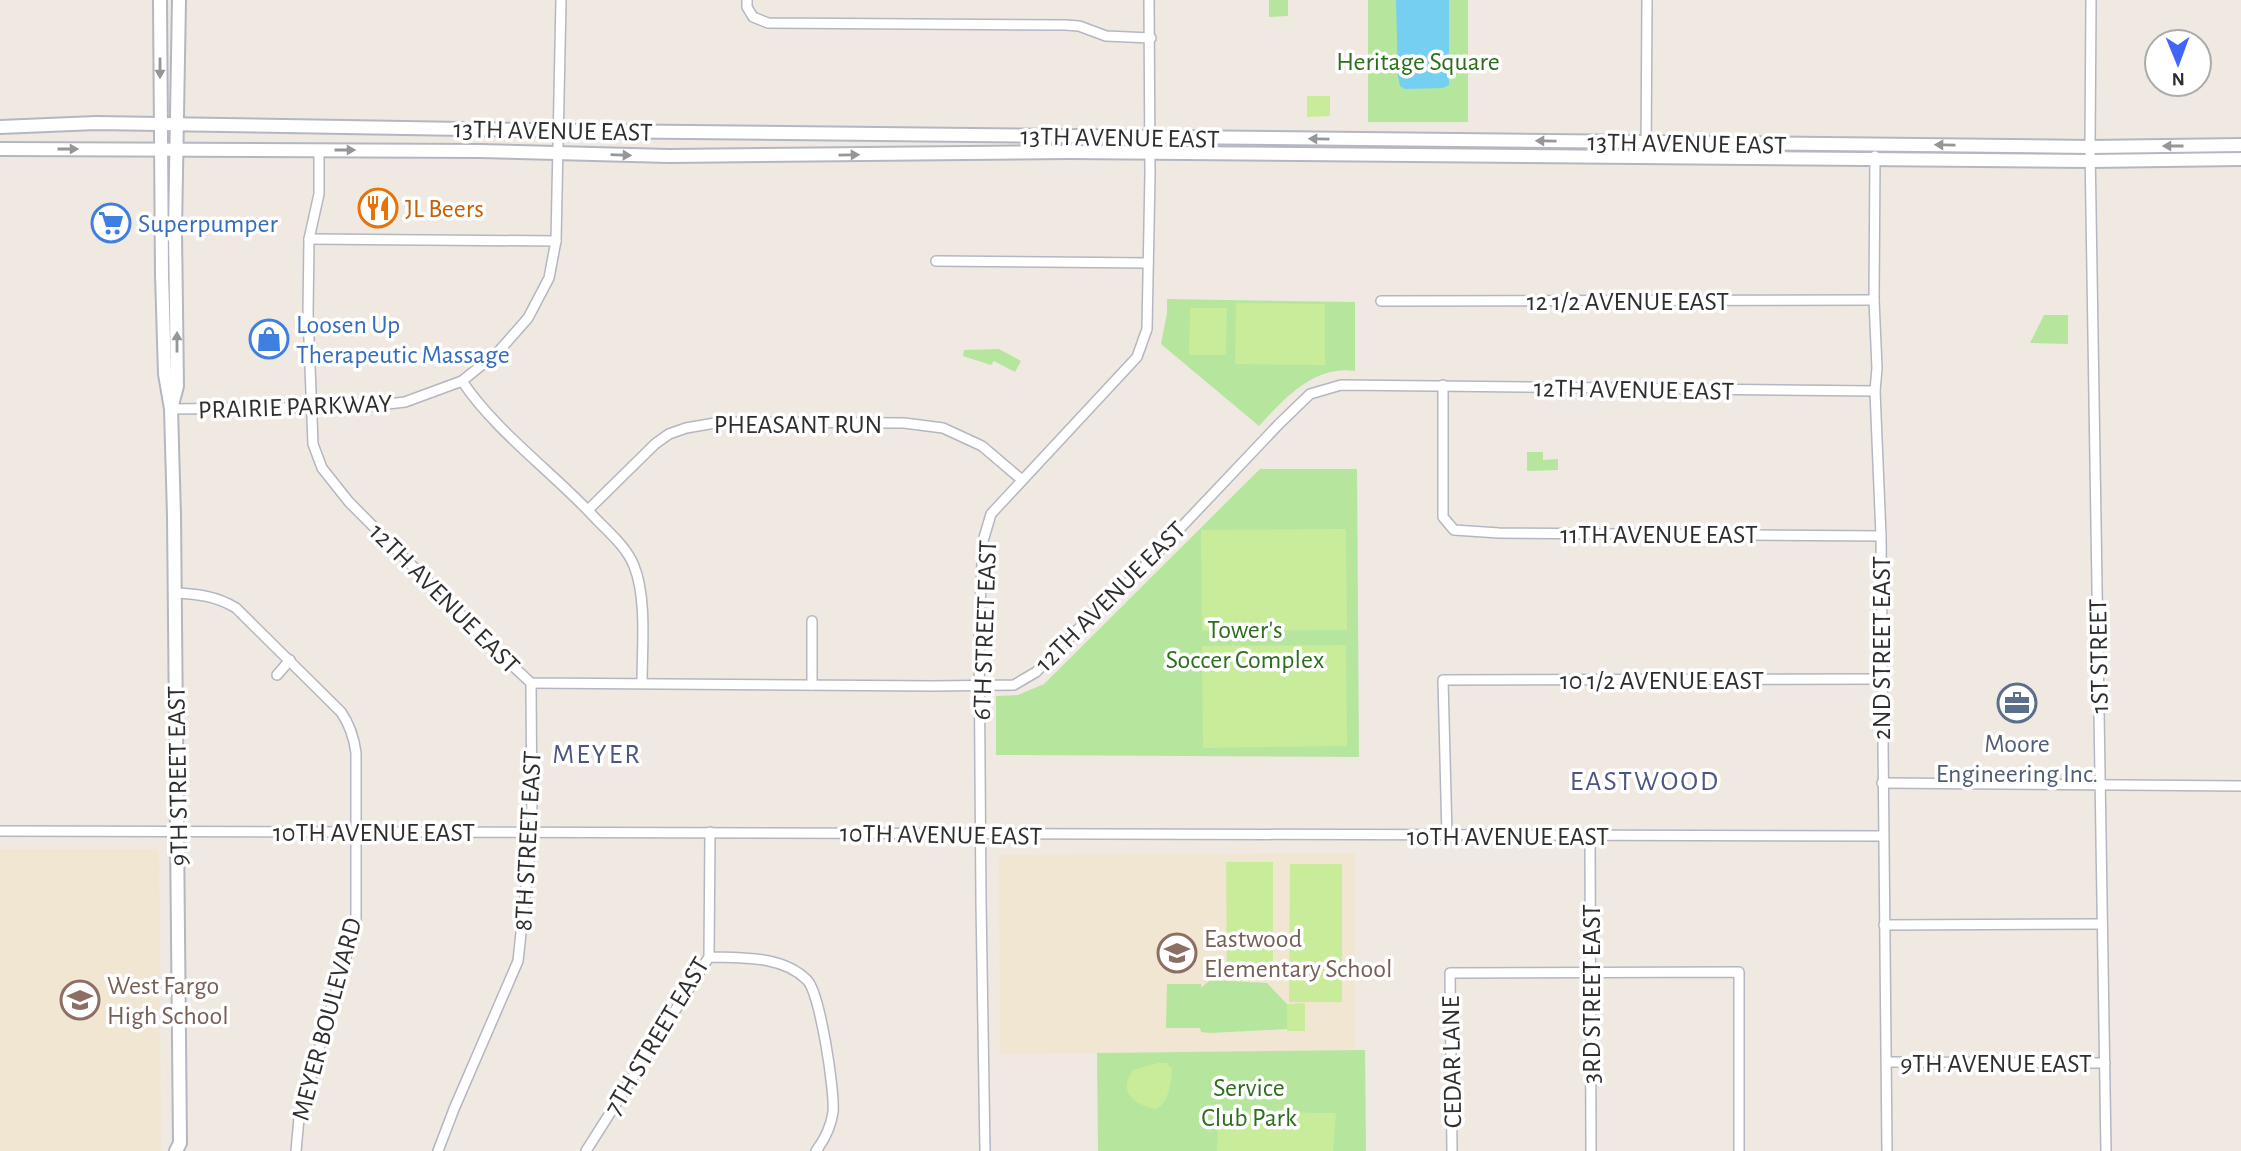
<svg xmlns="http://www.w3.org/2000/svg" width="2241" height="1151" font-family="'Alegreya Sans',sans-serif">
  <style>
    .education { fill: #f0e6d1 }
    .green { fill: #b6e59e }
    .pitch { fill: #c9ec9a }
    .water { fill: #75cff0 }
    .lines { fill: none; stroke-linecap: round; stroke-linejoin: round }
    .street-casing { stroke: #b4b7c1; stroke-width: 12 }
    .secondary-casing { stroke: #b4b7c1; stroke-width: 16 }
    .street { stroke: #fff; stroke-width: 9 }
    .secondary { stroke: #fff; stroke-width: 12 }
    .oneway { fill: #969696 }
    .labels { text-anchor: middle; stroke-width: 7; stroke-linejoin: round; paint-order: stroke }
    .park-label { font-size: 26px; fill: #2c6e1b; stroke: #fff }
    .street-label { font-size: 26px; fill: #2e2e2e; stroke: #fff }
    .food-label { font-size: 26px; fill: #c56008; stroke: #fff; text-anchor: start }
    .shop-label { font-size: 26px; fill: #366cbe; stroke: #fff; text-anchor: start }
    .service-label { font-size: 26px; fill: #4e5e75; stroke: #fff }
    .education-label { font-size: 26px; fill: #785e54; stroke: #fff; text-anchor: start }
    .neighbourhood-label { font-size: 28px; letter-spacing: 2px; fill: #4d5680; stroke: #fff }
  </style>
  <rect width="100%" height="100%" fill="#efe9e1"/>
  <g class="education">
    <polygon points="0,849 159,849 161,1151 0,1151"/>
    <polygon points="1355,853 1355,1050 1000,1054 999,855"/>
  </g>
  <g class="green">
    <polygon points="1269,0 1288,0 1288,16 1269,17"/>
    <rect x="1368" y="0" width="100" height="122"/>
    <path d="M1167,299L1355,302V371C1314,365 1284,399 1259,426L1161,344L1167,313Z"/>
    <polygon points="2044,315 2068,315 2068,344 2030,343"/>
    <polygon points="999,349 1021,361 1015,372 994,361 991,365 963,356 964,350"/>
    <polygon points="1527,452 1543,452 1543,460 1558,459 1558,470 1527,471"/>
    <polygon points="1260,469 1357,469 1359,757 996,755 996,696 1018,695 1044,684"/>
    <polygon points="1210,980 1267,983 1287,1004 1287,1029 1210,1033 1201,1032 1200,1028 1166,1028 1167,984 1201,984 1201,988"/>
    <polygon points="1365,1050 1366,1151 1098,1151 1097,1053"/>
  </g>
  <g class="pitch">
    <polygon points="1307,96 1330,96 1330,116 1307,117"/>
    <polygon points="1236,303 1325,304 1325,365 1235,364"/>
    <polygon points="1190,308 1227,308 1226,355 1189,355"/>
    <polygon points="1346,529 1347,630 1202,631 1201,530"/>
    <polygon points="1346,645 1347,746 1203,748 1202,646"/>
    <polygon points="1226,862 1273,862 1273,976 1227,976"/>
    <polygon points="1290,864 1342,864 1342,1002 1289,1002"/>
    <polygon points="1305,1003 1305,1031 1287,1031 1287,1004"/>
    <path d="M1158,1063H1167L1172,1069C1171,1083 1169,1102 1156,1109C1134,1105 1117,1092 1133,1070Z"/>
    <polygon points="1227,1112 1336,1113 1333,1151 1217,1151 1218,1121"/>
  </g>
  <polygon class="water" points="1396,0 1449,0 1449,85 1443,88 1405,89 1400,86 1398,76"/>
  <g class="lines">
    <defs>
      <g id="street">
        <polyline points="747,0 747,7 753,17 768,23 1065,25 1079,26 1106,36 1151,38"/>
        <polyline points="2091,0 2090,147 2106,1151"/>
        <polyline points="319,150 319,194 309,239 308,314 313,444 322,468 349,502 498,652 531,683 933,686 1014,685 1036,672 1098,609 1134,577 1279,424 1310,394 1341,385 1875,391"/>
        <polyline points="1875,156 1874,300 1877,368 1875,391 1881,536 1887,1151"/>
        <polyline points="1646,157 1647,0"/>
        <polyline points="309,239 556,241"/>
        <polyline points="936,261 1148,263"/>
        <polyline points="1381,301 1874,300"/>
        <path d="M462,381C496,432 555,474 597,520C610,533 627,548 634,566C647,598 642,648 642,683"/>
        <polyline points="1443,385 1443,517 1454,530 1499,533 1881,536"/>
        <polyline points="171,409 361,407 405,402 462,381 499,351 528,318 549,278 556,241 561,0"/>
        <polyline points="588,510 655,444 669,434 686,428 721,422 904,423 943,428 982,446 1022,480"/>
        <path d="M175,593C198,594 216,596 236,608L341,712C350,725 354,737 356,753V922L299,1118L296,1151"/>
        <polyline points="812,621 812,685"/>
        <polyline points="277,675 290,660"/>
        <polyline points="1882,783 2241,786"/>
        <polyline points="0,831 1883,836"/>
        <polyline points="1447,836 1443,680 1881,679"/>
        <polyline points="1590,836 1591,1151"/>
        <polyline points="1884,925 2102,924"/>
        <path d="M709,957C741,958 782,955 807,980C820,992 835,1092 833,1112C831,1127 825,1139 816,1151"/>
        <polyline points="1887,1062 2105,1063"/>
        <polyline points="438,1151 454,1109 518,961 532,831 531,683"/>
        <polyline points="586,1151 709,957 710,832"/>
        <polyline points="985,1151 981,902 979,630 983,541 991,514 1137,357 1147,329 1150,174 1149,0"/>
        <polyline points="1452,1151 1450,973 1739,972 1739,1151"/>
      </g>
      <g id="secondary">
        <polyline points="160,0 162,275 165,374 171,409 174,516 180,1143 176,1151"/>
        <polyline points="0,127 96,123 587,131 1646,142 2090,147 2241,145"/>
        <polyline points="0,149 480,151 669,156 1070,152 2091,161 2241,159"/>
        <polyline points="172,405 177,386 175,231 179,0"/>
      </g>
    </defs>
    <use href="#street" class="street-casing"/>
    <use href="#secondary" class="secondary-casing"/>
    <use href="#street" class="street"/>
    <use href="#secondary" class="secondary"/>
  </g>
  <defs><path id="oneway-solid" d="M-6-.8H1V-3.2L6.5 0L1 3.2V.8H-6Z" transform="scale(1.75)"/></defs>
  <g class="oneway">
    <use href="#oneway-solid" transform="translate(160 68) rotate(90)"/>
    <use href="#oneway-solid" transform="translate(1319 139) rotate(-179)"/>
    <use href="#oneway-solid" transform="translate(1546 141) rotate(-179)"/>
    <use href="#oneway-solid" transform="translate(1945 145) rotate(-179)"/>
    <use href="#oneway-solid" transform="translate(2173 146) rotate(180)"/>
    <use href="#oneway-solid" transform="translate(68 149)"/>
    <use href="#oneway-solid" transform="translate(345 150)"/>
    <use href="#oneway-solid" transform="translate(621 155) rotate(2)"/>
    <use href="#oneway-solid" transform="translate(849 155) rotate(-1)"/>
    <use href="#oneway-solid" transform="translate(177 342) rotate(-90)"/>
  </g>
  <defs>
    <symbol id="restaurant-ring" viewBox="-11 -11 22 22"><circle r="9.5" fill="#fff" stroke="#e8710a" stroke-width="1.5"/><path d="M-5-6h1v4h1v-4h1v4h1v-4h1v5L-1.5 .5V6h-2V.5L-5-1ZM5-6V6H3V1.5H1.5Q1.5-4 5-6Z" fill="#e8710a"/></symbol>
    <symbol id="supermarket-ring" viewBox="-11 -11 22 22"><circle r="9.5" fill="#fff" stroke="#3f7fe0" stroke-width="1.5"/><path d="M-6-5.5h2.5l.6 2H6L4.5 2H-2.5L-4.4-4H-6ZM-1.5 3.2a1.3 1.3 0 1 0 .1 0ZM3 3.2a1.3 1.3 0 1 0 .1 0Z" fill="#3f7fe0"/></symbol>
    <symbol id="shop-ring" viewBox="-11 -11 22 22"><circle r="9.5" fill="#fff" stroke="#3f7fe0" stroke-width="1.5"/><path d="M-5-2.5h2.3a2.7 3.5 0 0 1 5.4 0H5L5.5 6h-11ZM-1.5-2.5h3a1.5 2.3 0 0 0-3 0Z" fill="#3f7fe0"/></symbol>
    <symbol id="office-ring" viewBox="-11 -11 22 22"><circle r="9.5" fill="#fff" stroke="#5c6f8a" stroke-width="1.5"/><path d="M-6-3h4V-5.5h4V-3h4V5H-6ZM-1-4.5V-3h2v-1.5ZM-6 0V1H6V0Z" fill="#5c6f8a"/></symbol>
    <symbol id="school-ring" viewBox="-11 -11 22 22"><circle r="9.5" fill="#fff" stroke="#8d6e63" stroke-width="1.5"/><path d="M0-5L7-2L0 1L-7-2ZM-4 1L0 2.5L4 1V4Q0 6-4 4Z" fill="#8d6e63"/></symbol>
  </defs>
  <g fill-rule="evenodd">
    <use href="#restaurant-ring" x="356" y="186" width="44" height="44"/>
    <use href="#supermarket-ring" x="89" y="201" width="44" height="44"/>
    <use href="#shop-ring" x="247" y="317" width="44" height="44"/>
    <use href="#office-ring" x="1995" y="681" width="44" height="44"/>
    <use href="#school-ring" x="1155" y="931" width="44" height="44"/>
    <use href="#school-ring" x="58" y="978" width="44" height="44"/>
  </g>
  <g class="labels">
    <g class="park-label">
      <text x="1418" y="70">Heritage Square</text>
      <text x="1245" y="638">Tower's<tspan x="1245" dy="30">Soccer Complex</tspan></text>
      <text x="1249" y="1096">Service<tspan x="1249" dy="30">Club Park</tspan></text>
    </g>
    <g class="street-label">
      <text transform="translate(553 130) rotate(1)" y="9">13TH AVENUE EAST</text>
      <text transform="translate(1120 137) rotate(1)" y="9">13TH AVENUE EAST</text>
      <text transform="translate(1687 143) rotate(1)" y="9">13TH AVENUE EAST</text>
      <text x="1628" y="310">12 1/2 AVENUE EAST</text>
      <text transform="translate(1634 389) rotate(1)" y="9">12TH AVENUE EAST</text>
      <text transform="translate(295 406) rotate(-2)" y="9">PRAIRIE PARKWAY</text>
      <text x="798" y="433">PHEASANT RUN</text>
      <text x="1659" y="543">11TH AVENUE EAST</text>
      <text transform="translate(1110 596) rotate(-45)" y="9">12TH AVENUE EAST</text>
      <text transform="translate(445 598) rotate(45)" y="9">12TH AVENUE EAST</text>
      <text transform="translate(984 630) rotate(-88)" y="9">6TH STREET EAST</text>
      <text transform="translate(1881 648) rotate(-90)" y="9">2ND STREET EAST</text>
      <text transform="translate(2098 656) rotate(-91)" y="9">1ST STREET</text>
      <text x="1662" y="689">10 1/2 AVENUE EAST</text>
      <text transform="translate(177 776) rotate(-91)" y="9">9TH STREET EAST</text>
      <text x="374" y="841">10TH AVENUE EAST</text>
      <text transform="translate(941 834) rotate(1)" y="9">10TH AVENUE EAST</text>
      <text x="1508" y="845">10TH AVENUE EAST</text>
      <text transform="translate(527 841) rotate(-87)" y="9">8TH STREET EAST</text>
      <text transform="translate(1591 994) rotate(-90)" y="9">3RD STREET EAST</text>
      <text transform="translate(326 1019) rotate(-75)" y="9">MEYER BOULEVARD</text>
      <text transform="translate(656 1036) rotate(-59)" y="9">7TH STREET EAST</text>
      <text transform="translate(1451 1062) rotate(-91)" y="9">CEDAR LANE</text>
      <text x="1996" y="1072">9TH AVENUE EAST</text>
    </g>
    <g class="food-label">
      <text x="405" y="217">JL Beers</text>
    </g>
    <g class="shop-label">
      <text x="138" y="232">Superpumper</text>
      <text x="296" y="333">Loosen Up<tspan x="296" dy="30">Therapeutic Massage</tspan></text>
    </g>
    <g class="service-label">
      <text x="2017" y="752">Moore<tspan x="2017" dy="30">Engineering Inc.</tspan></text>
    </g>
    <g class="education-label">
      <text x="1204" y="947">Eastwood<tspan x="1204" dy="30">Elementary School</tspan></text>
      <text x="107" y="994">West Fargo<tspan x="107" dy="30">High School</tspan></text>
    </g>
    <g class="neighbourhood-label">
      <text x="597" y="763">MEYER</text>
      <text x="1645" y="790">EASTWOOD</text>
    </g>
  </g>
  <g transform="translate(2178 63) rotate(179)"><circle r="33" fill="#ffffff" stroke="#ababab" stroke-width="2"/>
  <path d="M0-5L12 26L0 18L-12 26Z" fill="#4264fb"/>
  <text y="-10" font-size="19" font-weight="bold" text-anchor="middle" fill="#2e2e2e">N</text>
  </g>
</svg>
